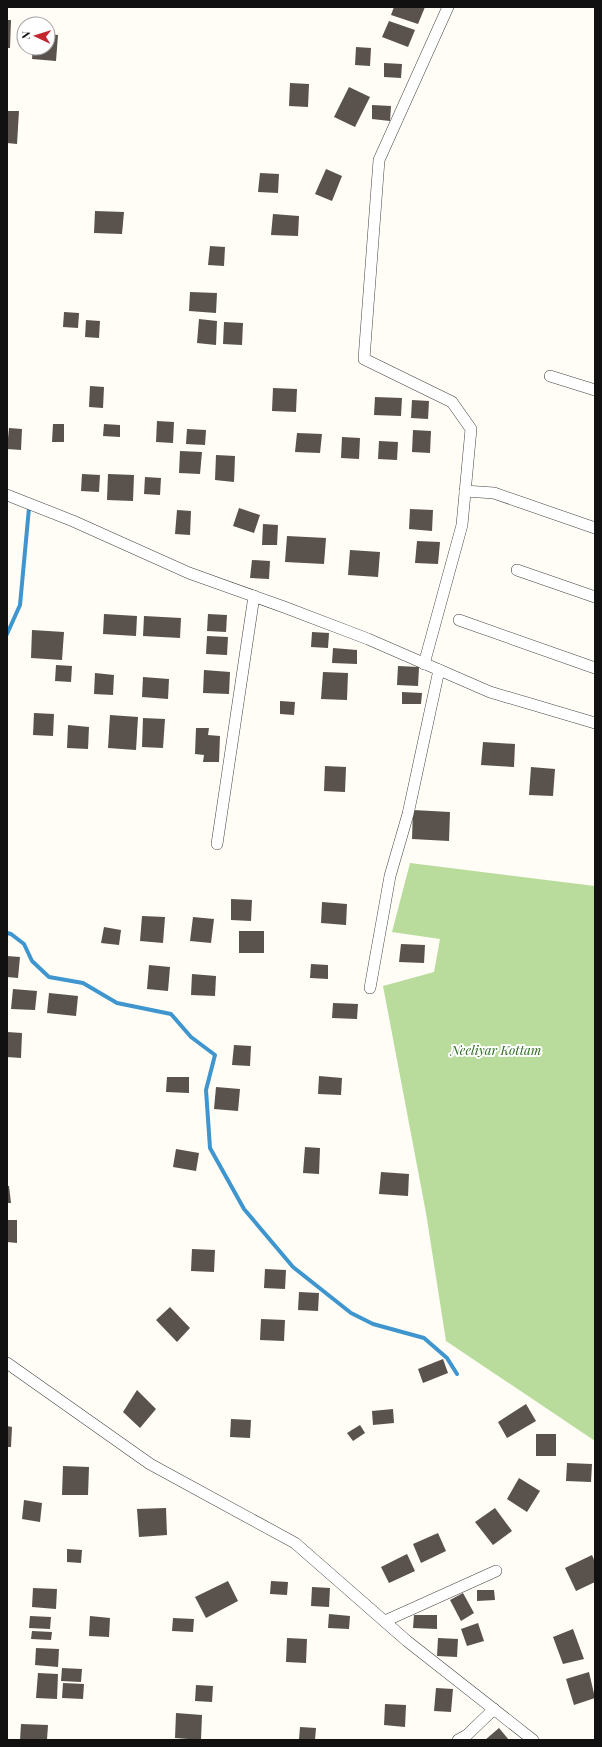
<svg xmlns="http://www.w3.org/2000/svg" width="602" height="1747" font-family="'Playfair Display',serif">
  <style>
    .forest { fill: #b9dc9c }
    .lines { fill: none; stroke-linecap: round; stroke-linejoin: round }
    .stream { stroke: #3f96cf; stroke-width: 4 }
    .building { fill: #5a524d }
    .street-casing { stroke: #444; stroke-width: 12 }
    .street { stroke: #fff; stroke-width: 11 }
    .labels { text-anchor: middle; stroke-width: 4; stroke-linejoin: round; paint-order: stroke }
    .park-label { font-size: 13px; font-style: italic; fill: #2f6b1f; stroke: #fff }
  </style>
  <rect width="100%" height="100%" fill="#fffdf5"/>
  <polygon class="forest" points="410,863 595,886 595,1441 446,1341 426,1213 383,986 434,972 440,939 392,932"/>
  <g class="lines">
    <g class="stream">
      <polyline points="7,634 20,605 29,508"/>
      <polyline points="7,933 11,934 24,944 32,961 49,977 83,983 117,1003 171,1014 191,1037 215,1055 206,1090 210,1148 244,1209 293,1267 351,1313 373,1324 424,1338 447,1358 457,1374"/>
    </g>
  </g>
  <g class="building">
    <polygon points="394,7 425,7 418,24 391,15"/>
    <polygon points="7,20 11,20 10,48 7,48"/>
    <polygon points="389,21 415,30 408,47 382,37"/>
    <polygon points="48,34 58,35 56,61 32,59 33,48 48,48"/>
    <polygon points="356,47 371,48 370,66 355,65"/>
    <polygon points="384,63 402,64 401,78 384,77"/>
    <polygon points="290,83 309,84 308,107 289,106"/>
    <polygon points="349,87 370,97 355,127 334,117"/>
    <polygon points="372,105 391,106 390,121 372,119"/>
    <polygon points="7,111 19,111 17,144 7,143"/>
    <polygon points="326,169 342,176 332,201 315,194"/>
    <polygon points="260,173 279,174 278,193 258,192"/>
    <polygon points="95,211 124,212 122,234 94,233"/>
    <polygon points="273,214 299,216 298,236 271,235"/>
    <polygon points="210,246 225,247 224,266 208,265"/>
    <polygon points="190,292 217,293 216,313 189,311"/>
    <polygon points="64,312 79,313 78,328 63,327"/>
    <polygon points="199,319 217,321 216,345 197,343"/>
    <polygon points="86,320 100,321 99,338 85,337"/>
    <polygon points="224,322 243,323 242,345 223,344"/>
    <polygon points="90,386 104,387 103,408 89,407"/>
    <polygon points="273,388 297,389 296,412 272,411"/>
    <polygon points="375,397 402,398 401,416 374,415"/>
    <polygon points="412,400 429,401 428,419 411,418"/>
    <polygon points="157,421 174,422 173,443 156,442"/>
    <polygon points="53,424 64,424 64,442 52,442"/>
    <polygon points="104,424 120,425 120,437 103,436"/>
    <polygon points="9,428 22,429 21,450 7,449"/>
    <polygon points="187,429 206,430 205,445 186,444"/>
    <polygon points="413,430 431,431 430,453 412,452"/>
    <polygon points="297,433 322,434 320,453 295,452"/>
    <polygon points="342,437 360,438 359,459 341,458"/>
    <polygon points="379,441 398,442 397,460 378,459"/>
    <polygon points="180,451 202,452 200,474 179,473"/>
    <polygon points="216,455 235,456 234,482 215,480"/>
    <polygon points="82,474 100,475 99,492 81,491"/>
    <polygon points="108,474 134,475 133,501 107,500"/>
    <polygon points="145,477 161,478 160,495 144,494"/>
    <polygon points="239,508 260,515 254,533 233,526"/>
    <polygon points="410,509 433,510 432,531 409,529"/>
    <polygon points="177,510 191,511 190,535 175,534"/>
    <polygon points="263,524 278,525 277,545 262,545"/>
    <polygon points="287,536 326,538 324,564 285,562"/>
    <polygon points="417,541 440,542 438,564 415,563"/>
    <polygon points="350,550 380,552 378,577 348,575"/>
    <polygon points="252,560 270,561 269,579 250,578"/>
    <polygon points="104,614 137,616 136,636 103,634"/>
    <polygon points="208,614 227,615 226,632 207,631"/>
    <polygon points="144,616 181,618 180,638 143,636"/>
    <polygon points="32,630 64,632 62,660 31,658"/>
    <polygon points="312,632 329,633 328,648 311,647"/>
    <polygon points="207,636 228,637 227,655 206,654"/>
    <polygon points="333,648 357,650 357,664 332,663"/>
    <polygon points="56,665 72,666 71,682 55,681"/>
    <polygon points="398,666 419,667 418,686 397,685"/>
    <polygon points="204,670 230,672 229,694 203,693"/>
    <polygon points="323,672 348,673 347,700 321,699"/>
    <polygon points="95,673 114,675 113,695 94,694"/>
    <polygon points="143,677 169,679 168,699 142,697"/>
    <polygon points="402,692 422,693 421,704 402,704"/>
    <polygon points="280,701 295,702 294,715 280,714"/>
    <polygon points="34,713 54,714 53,736 33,735"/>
    <polygon points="110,715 138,717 136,750 108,748"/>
    <polygon points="143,718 165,719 163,748 142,747"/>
    <polygon points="68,725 89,727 88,749 67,748"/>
    <polygon points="196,728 209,728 208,735 220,736 219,762 203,762 204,755 195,754"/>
    <polygon points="483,742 515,744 514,767 481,765"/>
    <polygon points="325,766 346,767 345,792 324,791"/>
    <polygon points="531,767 555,769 553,796 529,795"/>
    <polygon points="413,810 450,812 449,841 412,839"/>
    <polygon points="231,899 252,900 251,921 231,920"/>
    <polygon points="322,902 347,904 346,925 321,923"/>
    <polygon points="142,916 165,917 163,943 140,941"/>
    <polygon points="193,917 214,919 211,943 190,941"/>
    <polygon points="104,927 121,930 119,945 101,943"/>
    <rect x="239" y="931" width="25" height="22"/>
    <polygon points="401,944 425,945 424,963 399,962"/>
    <polygon points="7,956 20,957 18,978 7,977"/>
    <polygon points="311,964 328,965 328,979 310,978"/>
    <polygon points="149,965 170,967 168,991 147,989"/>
    <polygon points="192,974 216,976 215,996 191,995"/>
    <polygon points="13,989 37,991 35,1010 11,1009"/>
    <polygon points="49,993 78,996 76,1016 47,1013"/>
    <polygon points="333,1003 358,1004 357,1019 332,1018"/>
    <polygon points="7,1032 22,1033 21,1058 7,1057"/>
    <polygon points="234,1045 251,1046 250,1066 232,1065"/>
    <polygon points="319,1076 342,1078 341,1095 318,1094"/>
    <polygon points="167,1077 189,1077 189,1093 166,1092"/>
    <polygon points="216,1087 240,1089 238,1111 214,1109"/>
    <polygon points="305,1147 320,1148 319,1174 303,1173"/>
    <polygon points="176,1149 199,1153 196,1171 173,1167"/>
    <polygon points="381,1172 409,1174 408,1196 379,1194"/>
    <polygon points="7,1186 9,1186 11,1203 7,1203"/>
    <polygon points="7,1220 17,1220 17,1243 7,1242"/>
    <polygon points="192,1249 215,1250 214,1272 191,1271"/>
    <polygon points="265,1269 286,1270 285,1289 264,1288"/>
    <polygon points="299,1292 319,1293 318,1311 298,1310"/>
    <polygon points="170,1307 190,1328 177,1342 156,1320"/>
    <polygon points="261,1319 285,1320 284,1341 260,1340"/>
    <polygon points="443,1359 448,1373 423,1383 418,1369"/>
    <polygon points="137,1390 156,1409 140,1428 123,1412"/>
    <polygon points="526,1404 536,1421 507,1438 498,1422"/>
    <polygon points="393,1409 394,1423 373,1425 372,1411"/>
    <polygon points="231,1419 251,1420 250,1438 230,1437"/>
    <polygon points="360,1425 365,1433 353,1441 347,1433"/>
    <polygon points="7,1426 12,1427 11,1447 7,1447"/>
    <rect x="536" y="1434" width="20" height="22"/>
    <polygon points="567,1463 592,1464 591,1482 566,1481"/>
    <polygon points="63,1466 89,1467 88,1495 62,1495"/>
    <polygon points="519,1478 540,1491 527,1512 507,1499"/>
    <polygon points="24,1500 42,1503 40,1522 22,1519"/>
    <polygon points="166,1508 167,1535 139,1537 137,1509"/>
    <polygon points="495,1508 512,1531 493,1545 475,1522"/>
    <polygon points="438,1533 446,1551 421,1563 413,1544"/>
    <polygon points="67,1549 82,1550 81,1563 67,1562"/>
    <polygon points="407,1554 415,1571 389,1583 381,1567"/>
    <polygon points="592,1555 595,1562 595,1582 576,1591 565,1568"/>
    <polygon points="228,1581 238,1601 206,1618 195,1597"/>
    <polygon points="271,1581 288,1582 287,1595 270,1594"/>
    <polygon points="312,1587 330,1588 329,1607 311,1606"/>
    <polygon points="33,1588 57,1589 56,1609 32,1607"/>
    <polygon points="477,1590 494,1590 495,1600 477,1601"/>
    <polygon points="463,1593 474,1613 461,1621 450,1600"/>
    <polygon points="329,1614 350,1616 349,1629 328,1628"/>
    <polygon points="414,1615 437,1615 437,1629 413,1628"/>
    <polygon points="30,1616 51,1617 50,1629 29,1628"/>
    <polygon points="90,1616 110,1618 109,1637 89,1636"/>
    <polygon points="173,1618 194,1619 193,1632 172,1631"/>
    <polygon points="478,1623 484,1641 467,1646 461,1629"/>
    <polygon points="573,1629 584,1659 563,1664 553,1637"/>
    <polygon points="32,1631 52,1632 51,1640 31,1639"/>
    <polygon points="287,1638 307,1639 306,1663 286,1662"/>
    <polygon points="438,1638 458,1639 457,1657 437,1656"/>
    <polygon points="36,1648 59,1649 58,1667 35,1665"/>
    <polygon points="62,1668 82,1669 81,1682 61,1681"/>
    <polygon points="589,1672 595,1698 574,1705 566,1679"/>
    <polygon points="38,1673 58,1674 57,1699 36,1698"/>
    <polygon points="63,1683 84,1684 83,1699 62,1698"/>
    <polygon points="196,1685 213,1686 212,1702 195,1701"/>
    <polygon points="436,1688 453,1689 451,1712 434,1711"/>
    <polygon points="385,1704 406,1705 405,1727 384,1725"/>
    <polygon points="176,1713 202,1715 201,1740 175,1738"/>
    <polygon points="21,1724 48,1725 47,1740 20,1740"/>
    <polygon points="300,1727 316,1728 315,1740 299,1740"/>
    <polygon points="499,1728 509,1740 485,1740"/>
  </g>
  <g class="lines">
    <defs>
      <g id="street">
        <polyline points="550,376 595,390"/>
        <polyline points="465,491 494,493 595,528"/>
        <polyline points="7,495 73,521 189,573 284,607 368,639 490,692 595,723"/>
        <polyline points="517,570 595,597"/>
        <polyline points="459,620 595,668"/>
        <polyline points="424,664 462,525 471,429 452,402 364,359 379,160 448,7"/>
        <polyline points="217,844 254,596"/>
        <polyline points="370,988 390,876 408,814 439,670"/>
        <polyline points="7,1363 150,1464 295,1543 407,1641 533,1740"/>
        <polyline points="385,1621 496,1571"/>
        <polyline points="458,1740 467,1735 494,1709"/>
      </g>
    </defs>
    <use href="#street" class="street-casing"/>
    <use href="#street" class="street"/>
  </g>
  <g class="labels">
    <g class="park-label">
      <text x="496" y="1055">Neeliyar Kottam</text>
    </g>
  </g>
  <rect width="602" height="1747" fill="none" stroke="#111111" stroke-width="16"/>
  <g transform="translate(36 36) rotate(274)"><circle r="19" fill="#ffffff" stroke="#a0a0a0"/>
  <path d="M0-3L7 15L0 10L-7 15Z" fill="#c4262e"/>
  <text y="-6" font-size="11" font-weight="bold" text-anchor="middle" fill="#111111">N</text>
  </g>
</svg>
